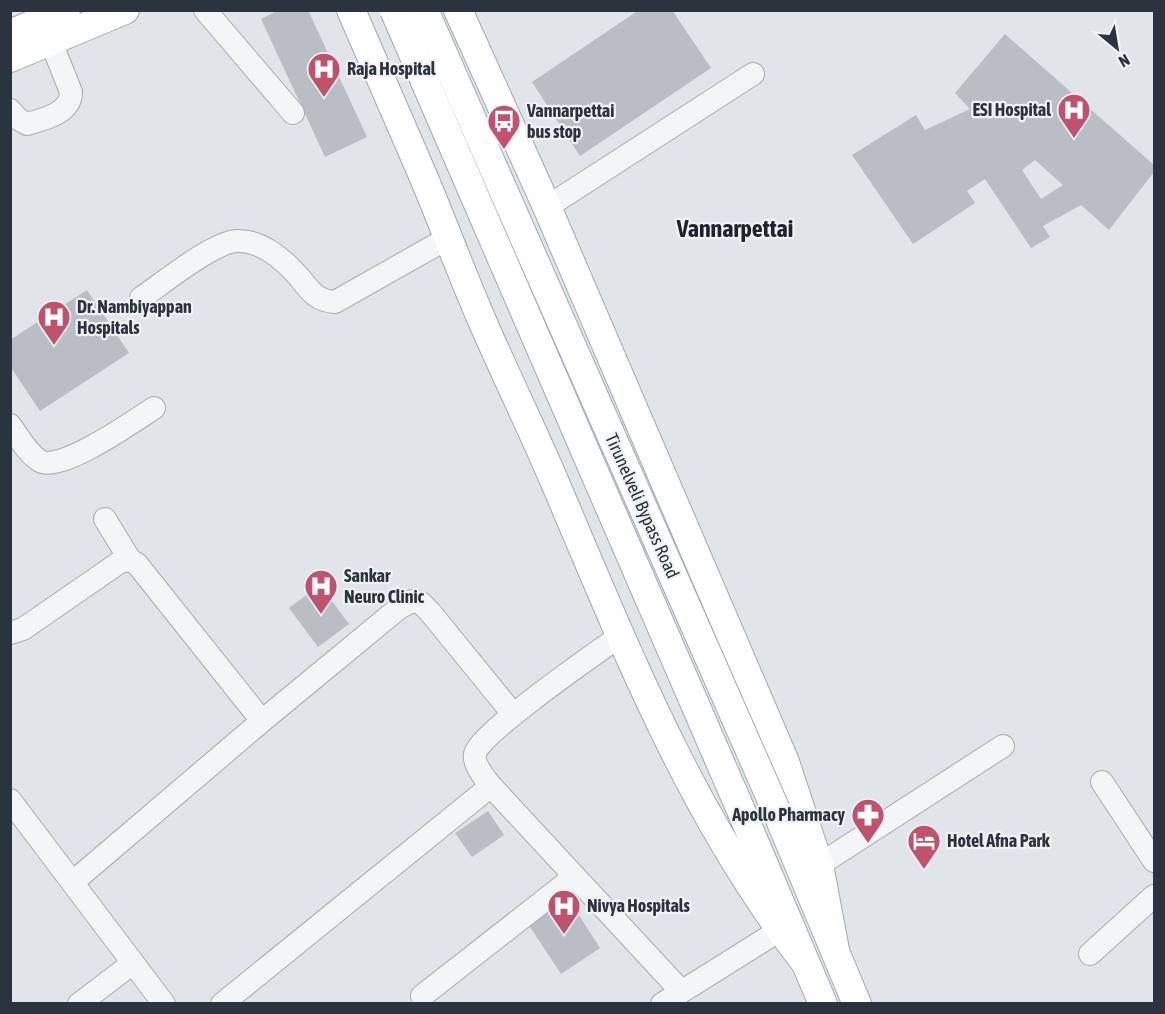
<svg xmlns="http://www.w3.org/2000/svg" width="1165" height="1014" font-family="'Asap Condensed',sans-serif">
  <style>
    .building { fill: #b9bec4; fill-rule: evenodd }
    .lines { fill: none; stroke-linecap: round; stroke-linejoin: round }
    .minor-casing { stroke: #a7abb2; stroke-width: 24 }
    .major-casing { stroke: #a1a9b2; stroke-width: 30 }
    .minor { stroke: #f3f5f7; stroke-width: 22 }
    .major { stroke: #fff; stroke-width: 28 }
    .major-bridge-casing { stroke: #a1a9b2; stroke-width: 30; stroke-linecap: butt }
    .major-bridge { stroke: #fff; stroke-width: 28 }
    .labels { text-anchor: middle; stroke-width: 4.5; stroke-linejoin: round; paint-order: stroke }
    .poi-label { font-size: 18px; font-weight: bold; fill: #2b333e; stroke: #f0f3f6; text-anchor: start }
    .street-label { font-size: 18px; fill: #2b333e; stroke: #f0f3f6 }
    .district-label { font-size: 24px; font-weight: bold; fill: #1d242f; stroke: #f0f3f6 }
  </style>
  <rect width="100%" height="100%" fill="#e1e4e8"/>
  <g class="building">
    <polygon points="279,10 308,10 367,137 325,157 261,19"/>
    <polygon points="639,10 672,10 711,68 580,156 532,82"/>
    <path d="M1005,34L1154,165V172L1109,230L1081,205L1043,226L1050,237L1031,248L985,179L967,191L975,203L913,244L852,155L916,115L925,130L970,109L955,93ZM1035,160L1063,185L1041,199L1022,170Z"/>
    <polygon points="87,290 129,353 40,411 10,366 10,340"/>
    <polygon points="320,585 349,624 318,647 289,608"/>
    <polygon points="488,811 504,835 472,857 455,833"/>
    <polygon points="564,892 600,948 561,974 524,918"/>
  </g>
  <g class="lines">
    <defs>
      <g id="minor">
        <polyline points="205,10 293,113"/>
        <path d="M10,110L18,119L27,124C45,119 71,113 71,92L51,42"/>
        <polyline points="547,207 753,74"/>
        <path d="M141,298C162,284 213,242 237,241C261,240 284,260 299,277C310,291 317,301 335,302L448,238"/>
        <path d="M10,425C19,437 27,453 40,461C60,473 134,421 154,408"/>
        <polyline points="105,519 130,560"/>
        <polyline points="10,633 23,629 120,562 130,560 137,564 262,721"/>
        <polyline points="1102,782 1154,861"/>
        <polyline points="491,786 681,991"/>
        <polyline points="10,800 164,1004"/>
        <polyline points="819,865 1003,746"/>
        <polyline points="73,882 262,721 399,608 412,601 421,603 430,612 513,714"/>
        <polyline points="1090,954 1154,896"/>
        <polyline points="422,996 574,877"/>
        <polyline points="79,1004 133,963"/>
        <path d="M222,1004L491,786C485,778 473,765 475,754C477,735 599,651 620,636"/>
        <polyline points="662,1004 780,930"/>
      </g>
      <g id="major">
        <path d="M351,10C374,64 398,117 421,171C442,220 460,270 481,318C504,372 530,424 553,478C624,644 691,817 804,961"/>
        <polyline points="458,10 547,207 785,762 819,865 835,950"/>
        <polyline points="10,34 66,10"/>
        <polyline points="10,58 125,10"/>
        <polyline points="776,810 857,1004"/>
        <polyline points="746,822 823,1004"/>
      </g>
    </defs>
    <use href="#minor" class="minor-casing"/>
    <use href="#major" class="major-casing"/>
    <use href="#minor" class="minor"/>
    <use href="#major" class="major"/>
    <defs>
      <g id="major-bridge">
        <polyline points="394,10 746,822"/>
        <polyline points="424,10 776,810"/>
      </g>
    </defs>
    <use href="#major-bridge" class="major-bridge-casing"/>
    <use href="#major-bridge" class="major-bridge"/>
  </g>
  <defs>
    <symbol id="hospital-pin" viewBox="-11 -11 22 30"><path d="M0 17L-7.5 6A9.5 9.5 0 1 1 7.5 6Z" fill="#c0536b" stroke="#f0f3f6"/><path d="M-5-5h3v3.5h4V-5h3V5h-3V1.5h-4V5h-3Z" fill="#fff"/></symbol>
    <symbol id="bus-pin" viewBox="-11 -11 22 30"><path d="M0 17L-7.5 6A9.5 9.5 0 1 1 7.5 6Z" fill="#c0536b" stroke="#f0f3f6"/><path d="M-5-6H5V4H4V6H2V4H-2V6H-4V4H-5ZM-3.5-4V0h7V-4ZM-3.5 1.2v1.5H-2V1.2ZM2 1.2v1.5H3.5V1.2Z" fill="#fff"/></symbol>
    <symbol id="pharmacy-pin" viewBox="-11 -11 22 30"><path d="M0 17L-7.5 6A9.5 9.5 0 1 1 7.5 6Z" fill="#c0536b" stroke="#f0f3f6"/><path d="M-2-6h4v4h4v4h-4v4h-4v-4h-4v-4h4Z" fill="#fff"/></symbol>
    <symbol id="hotel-pin" viewBox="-11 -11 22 30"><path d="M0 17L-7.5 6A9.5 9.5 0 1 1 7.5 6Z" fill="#c0536b" stroke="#f0f3f6"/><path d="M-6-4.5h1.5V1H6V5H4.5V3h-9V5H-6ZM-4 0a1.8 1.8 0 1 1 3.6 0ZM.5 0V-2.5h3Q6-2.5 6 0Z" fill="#fff"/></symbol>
  </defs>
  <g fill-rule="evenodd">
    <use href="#hospital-pin" x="305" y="50" width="38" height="52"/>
    <use href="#hospital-pin" x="1055" y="91" width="38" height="52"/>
    <use href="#bus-pin" x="485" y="102" width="38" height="52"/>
    <use href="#hospital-pin" x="35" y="298" width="38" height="52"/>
    <use href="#hospital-pin" x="302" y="567" width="38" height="52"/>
    <use href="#pharmacy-pin" x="849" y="796" width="38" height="52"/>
    <use href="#hotel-pin" x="905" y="822" width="38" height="52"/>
    <use href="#hospital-pin" x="545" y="887" width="38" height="52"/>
  </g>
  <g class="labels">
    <g class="poi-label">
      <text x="347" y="75">Raja Hospital</text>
      <text x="1051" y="116" text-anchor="end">ESI Hospital</text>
      <text x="527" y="117">Vannarpettai<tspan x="527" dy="21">bus stop</tspan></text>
      <text x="77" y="313">Dr. Nambiyappan<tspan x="77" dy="21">Hospitals</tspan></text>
      <text x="344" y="582">Sankar<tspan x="344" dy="21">Neuro Clinic</tspan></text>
      <text x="845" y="821" text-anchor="end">Apollo Pharmacy</text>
      <text x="947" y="847">Hotel Afna Park</text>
      <text x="587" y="912">Nivya Hospitals</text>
    </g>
    <g class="street-label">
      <text transform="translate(642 506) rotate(66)" y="6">Tirunelveli Bypass Road</text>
    </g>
    <g class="district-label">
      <text x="735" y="237">Vannarpettai</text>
    </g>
  </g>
  <rect width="1165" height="1014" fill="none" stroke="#2b333e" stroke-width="24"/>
  <g transform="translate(1117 48) rotate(150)" stroke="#f0f3f6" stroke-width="4.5" paint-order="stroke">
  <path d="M0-4.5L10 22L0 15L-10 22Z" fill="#2b333e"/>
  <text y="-9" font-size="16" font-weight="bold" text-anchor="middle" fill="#2b333e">N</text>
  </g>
</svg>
